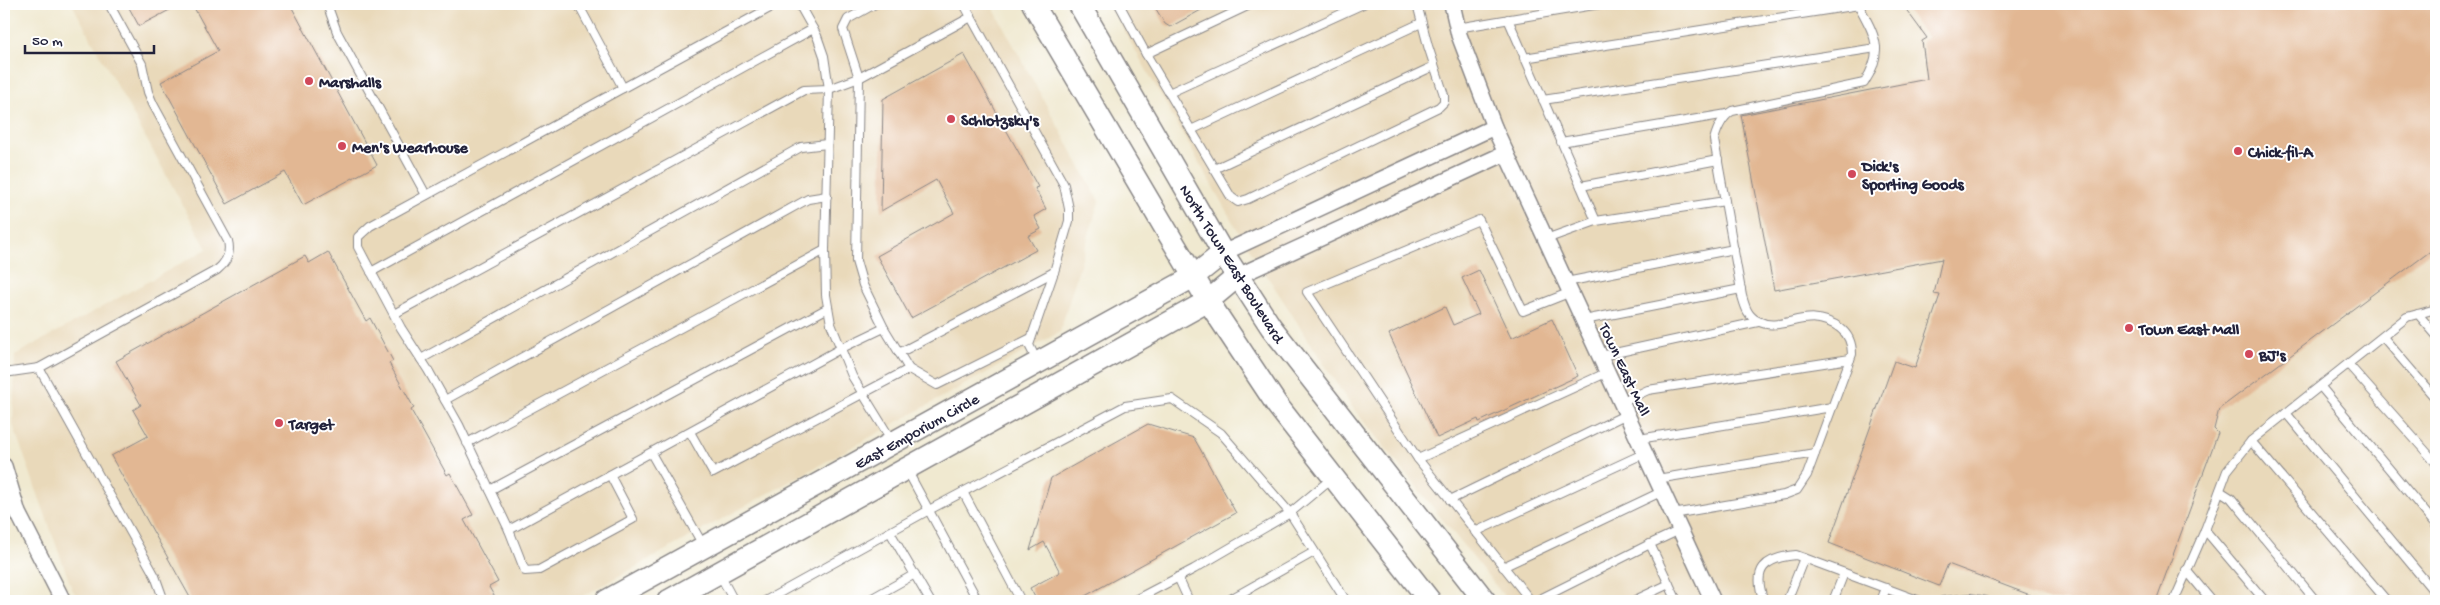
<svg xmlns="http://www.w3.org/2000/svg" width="2440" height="605" font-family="'Gochi Hand',sans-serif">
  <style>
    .built { fill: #e9d9ba }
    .building { fill: #e2b793 }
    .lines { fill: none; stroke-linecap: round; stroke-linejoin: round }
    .lane-casing { stroke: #898686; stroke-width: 10 }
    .street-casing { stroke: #898686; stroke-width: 18 }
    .secondary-casing { stroke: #898686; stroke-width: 24 }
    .lane { stroke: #fff; stroke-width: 8 }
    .street { stroke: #fff; stroke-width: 15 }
    .secondary { stroke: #fff; stroke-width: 21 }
    .poi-dot { fill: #d1495b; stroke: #fff; stroke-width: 2 }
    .labels { text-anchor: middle; stroke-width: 4; stroke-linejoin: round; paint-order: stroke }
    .poi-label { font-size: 16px; font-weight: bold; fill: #22223b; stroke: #fff; text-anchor: start }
    .street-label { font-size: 16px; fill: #22223b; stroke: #fff }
  </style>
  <rect width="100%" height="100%" fill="#fff"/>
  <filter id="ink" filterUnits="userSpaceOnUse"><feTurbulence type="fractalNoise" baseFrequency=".02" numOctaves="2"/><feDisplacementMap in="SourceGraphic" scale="10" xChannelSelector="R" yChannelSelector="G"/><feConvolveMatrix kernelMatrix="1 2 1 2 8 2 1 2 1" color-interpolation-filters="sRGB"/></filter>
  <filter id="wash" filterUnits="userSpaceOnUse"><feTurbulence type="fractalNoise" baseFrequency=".0096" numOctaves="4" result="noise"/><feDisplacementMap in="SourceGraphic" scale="20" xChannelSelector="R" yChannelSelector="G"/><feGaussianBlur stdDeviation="1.12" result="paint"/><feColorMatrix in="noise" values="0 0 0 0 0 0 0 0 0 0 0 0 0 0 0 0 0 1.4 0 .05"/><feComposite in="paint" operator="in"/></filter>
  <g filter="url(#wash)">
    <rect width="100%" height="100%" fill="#f0e9d0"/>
    <g class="built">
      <polygon points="72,4 991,4 1099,201 1060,332 574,601 80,601 72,589 13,425 15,355 207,249"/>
      <polygon points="1109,4 2436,4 2436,601 1508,601 1349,403 1235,226"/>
    </g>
    <g id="blocks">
      <g class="building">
        <polygon points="127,4 181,4 139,26"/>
        <polygon points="192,4 290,4 377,165 303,205 285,172 227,204 161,82 218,51"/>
        <polygon points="1153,4 1212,4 1170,27 1165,24"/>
        <polygon points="1902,4 2436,4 2436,247 2219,409 2214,429 2218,433 2156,601 2046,601 1948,564 1939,586 1829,543 1894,361 1915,368 1940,295 1934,294 1942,259 1774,290 1741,115 1927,79 1922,41 1927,38"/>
        <polygon points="964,54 1038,187 1035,188 1046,209 1034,216 1041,229 1028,236 1036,250 911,318 877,256 954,213 936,180 881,211 883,99"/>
        <polygon points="328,252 366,321 370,318 393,361 389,363 414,408 411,410 447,475 450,473 473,515 464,520 498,582 489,587 497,601 192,601 111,456 148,436 133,410 141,405 116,361 305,256 309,263"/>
        <polygon points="1479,270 1511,338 1552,319 1578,376 1479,422 1478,419 1437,438 1389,334 1445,307 1453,325 1479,314 1462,278"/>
        <polygon points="1148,424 1194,438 1236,513 1076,601 1037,601 1030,588 1060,572 1044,542 1030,550 1051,478"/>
      </g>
    </g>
  </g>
  <g filter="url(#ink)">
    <use href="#blocks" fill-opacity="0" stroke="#898686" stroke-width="1"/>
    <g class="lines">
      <defs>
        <g id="lane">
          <polyline points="327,4 337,32 426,195"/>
          <polyline points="578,4 623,88"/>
          <polyline points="777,4 370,226 358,237 358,247 401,328 428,370 459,425 509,530 840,349 884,328 863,285 856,261 859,78 843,29 848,19 875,4"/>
          <polyline points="799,4 817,36 824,56 829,89 825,250 826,295 831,324 852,376 892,441"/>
          <polyline points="964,4 971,17"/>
          <polyline points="1119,4 1146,54"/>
          <polyline points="1252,4 1146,54 1231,197 1238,202 1248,199 1439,107 1444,102 1444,95 1428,46 1417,4"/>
          <polyline points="1508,19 1596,221"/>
          <polyline points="1457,28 1600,4"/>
          <polyline points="1524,58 1859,5"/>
          <polyline points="1169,93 1363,4"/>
          <polyline points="1543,100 1876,48"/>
          <polyline points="1191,130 1421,23"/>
          <polyline points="1561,142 1727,114"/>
          <polyline points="1214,169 1434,66"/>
          <polyline points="1581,186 1718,160"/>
          <polyline points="1546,239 1596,221 1725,201"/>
          <polyline points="371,272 813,29"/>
          <polyline points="1566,282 1734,249"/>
          <polyline points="1571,292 1523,311 1479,220 1307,292 1418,459 1608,372"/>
          <polyline points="394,314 804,90 829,89 859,78 971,17 1064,185 1069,209 1069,221 1054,272 1029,345 1037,361"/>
          <polyline points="2418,314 2436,335"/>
          <polyline points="1584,320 1741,289"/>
          <polyline points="2383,337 2436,399"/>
          <polyline points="899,353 1054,272"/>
          <polyline points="1601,356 1758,322"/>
          <polyline points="421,359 801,147 827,144"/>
          <polyline points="2348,364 2436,463"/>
          <polyline points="39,368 155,576 164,601"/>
          <polyline points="909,369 937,385 1031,338"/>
          <path d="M4,373L39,368L217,270C227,262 231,253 228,241L153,104L148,92L142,64L109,4"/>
          <polyline points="2321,387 2436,525"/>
          <polyline points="445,400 808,199 827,196"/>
          <polyline points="1622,402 1648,390 1850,359"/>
          <polyline points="2286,413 2436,594"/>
          <polyline points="690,432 713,473 909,369 884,328"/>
          <polyline points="1639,439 1832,407"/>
          <polyline points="2251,441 2387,601"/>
          <polyline points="467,443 825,250"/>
          <polyline points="651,453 703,545"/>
          <polyline points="1418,459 1531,601"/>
          <polyline points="907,470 978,601"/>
          <polyline points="1657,479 1815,453"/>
          <polyline points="490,490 828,308"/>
          <polyline points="2220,491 2231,498 2316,601"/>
          <polyline points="963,492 1021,601"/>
          <polyline points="1450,500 1627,414"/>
          <path d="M1673,514L1784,495L1797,490L1807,475L1852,354C1852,344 1848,334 1840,328C1808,304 1782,334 1758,321C1747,316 1745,306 1742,296L1714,140C1717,129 1722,117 1732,111L1864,83C1886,49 1874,35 1858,4"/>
          <polyline points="509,530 525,571 539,570 633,519 610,475"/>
          <polyline points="2205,530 2265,601"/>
          <polyline points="890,532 930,601"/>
          <polyline points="1475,532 1645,453"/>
          <polyline points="1503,567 1663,491"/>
          <polyline points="2186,570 2212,601"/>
          <polyline points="720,575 734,601"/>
          <polyline points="1178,577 1189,601"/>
          <polyline points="765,601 929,510 1125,406 1172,399 1221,433 1290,513 1346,601"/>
          <polyline points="867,601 915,574"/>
          <polyline points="1133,601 1194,569 1290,513 1332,478"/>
          <polyline points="1227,601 1314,552"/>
          <polyline points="1536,601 1650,544"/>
          <polyline points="1633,601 1669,584"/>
          <polyline points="1677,601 1650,544 1680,530"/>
          <path d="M1764,601C1752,569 1764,558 1796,555L1920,601"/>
          <polyline points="1787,601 1804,558"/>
          <polyline points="1833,601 1844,573"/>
          <polyline points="1881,601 1886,588"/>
          <polyline points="1943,601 1970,598 1986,601"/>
          <polyline points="2174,601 2205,530 2227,471 2251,441 2407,317 2436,309"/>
        </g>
        <g id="street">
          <polyline points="1452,4 1459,35 1494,127 1713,601"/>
          <polyline points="1223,253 1494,127"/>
          <polyline points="1238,276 1506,153"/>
          <polyline points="4,466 18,513 63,601"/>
        </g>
        <g id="secondary">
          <polyline points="1033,4 1208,301 1277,405 1430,601"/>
          <polyline points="1079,4 1223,253 1271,327 1485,601"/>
          <polyline points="606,601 1193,277 1223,253"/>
          <polyline points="668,601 1208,301 1238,276"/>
        </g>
      </defs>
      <use href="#lane" class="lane-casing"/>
      <use href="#street" class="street-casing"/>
      <use href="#secondary" class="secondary-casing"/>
      <use href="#lane" class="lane"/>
      <use href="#street" class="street"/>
      <use href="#secondary" class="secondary"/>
    </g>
  </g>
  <g class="poi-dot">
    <circle cx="309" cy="81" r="5"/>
    <circle cx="951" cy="119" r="5"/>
    <circle cx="342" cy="146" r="5"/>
    <circle cx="2238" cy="151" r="5"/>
    <circle cx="1852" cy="174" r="5"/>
    <circle cx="2129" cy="328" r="5"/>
    <circle cx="2249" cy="354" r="5"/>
    <circle cx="279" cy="423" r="5"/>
  </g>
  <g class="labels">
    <g class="poi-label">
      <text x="319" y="87">Marshalls</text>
      <text x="961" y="125">Schlotzsky's</text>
      <text x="352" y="152">Men's Wearhouse</text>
      <text x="2248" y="157">Chick-fil-A</text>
      <text x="1862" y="171">Dick's<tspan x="1862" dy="18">Sporting Goods</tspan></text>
      <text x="2139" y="334">Town East Mall</text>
      <text x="2259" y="360">BJ's</text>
      <text x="289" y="429">Target</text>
    </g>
    <g class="street-label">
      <text transform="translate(1233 263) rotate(58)" y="6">North Town East Boulevard</text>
      <text transform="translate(1626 369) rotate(65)" y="6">Town East Mall</text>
      <text transform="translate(916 430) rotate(-29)" y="6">East Emporium Circle</text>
    </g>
  </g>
  <rect width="2440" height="605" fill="none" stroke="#fff" stroke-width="20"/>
  <path d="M25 45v8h129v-8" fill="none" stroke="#22223b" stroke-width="2.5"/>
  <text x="32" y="45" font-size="15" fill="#22223b" stroke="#ffffff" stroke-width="4" paint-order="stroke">50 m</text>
</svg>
